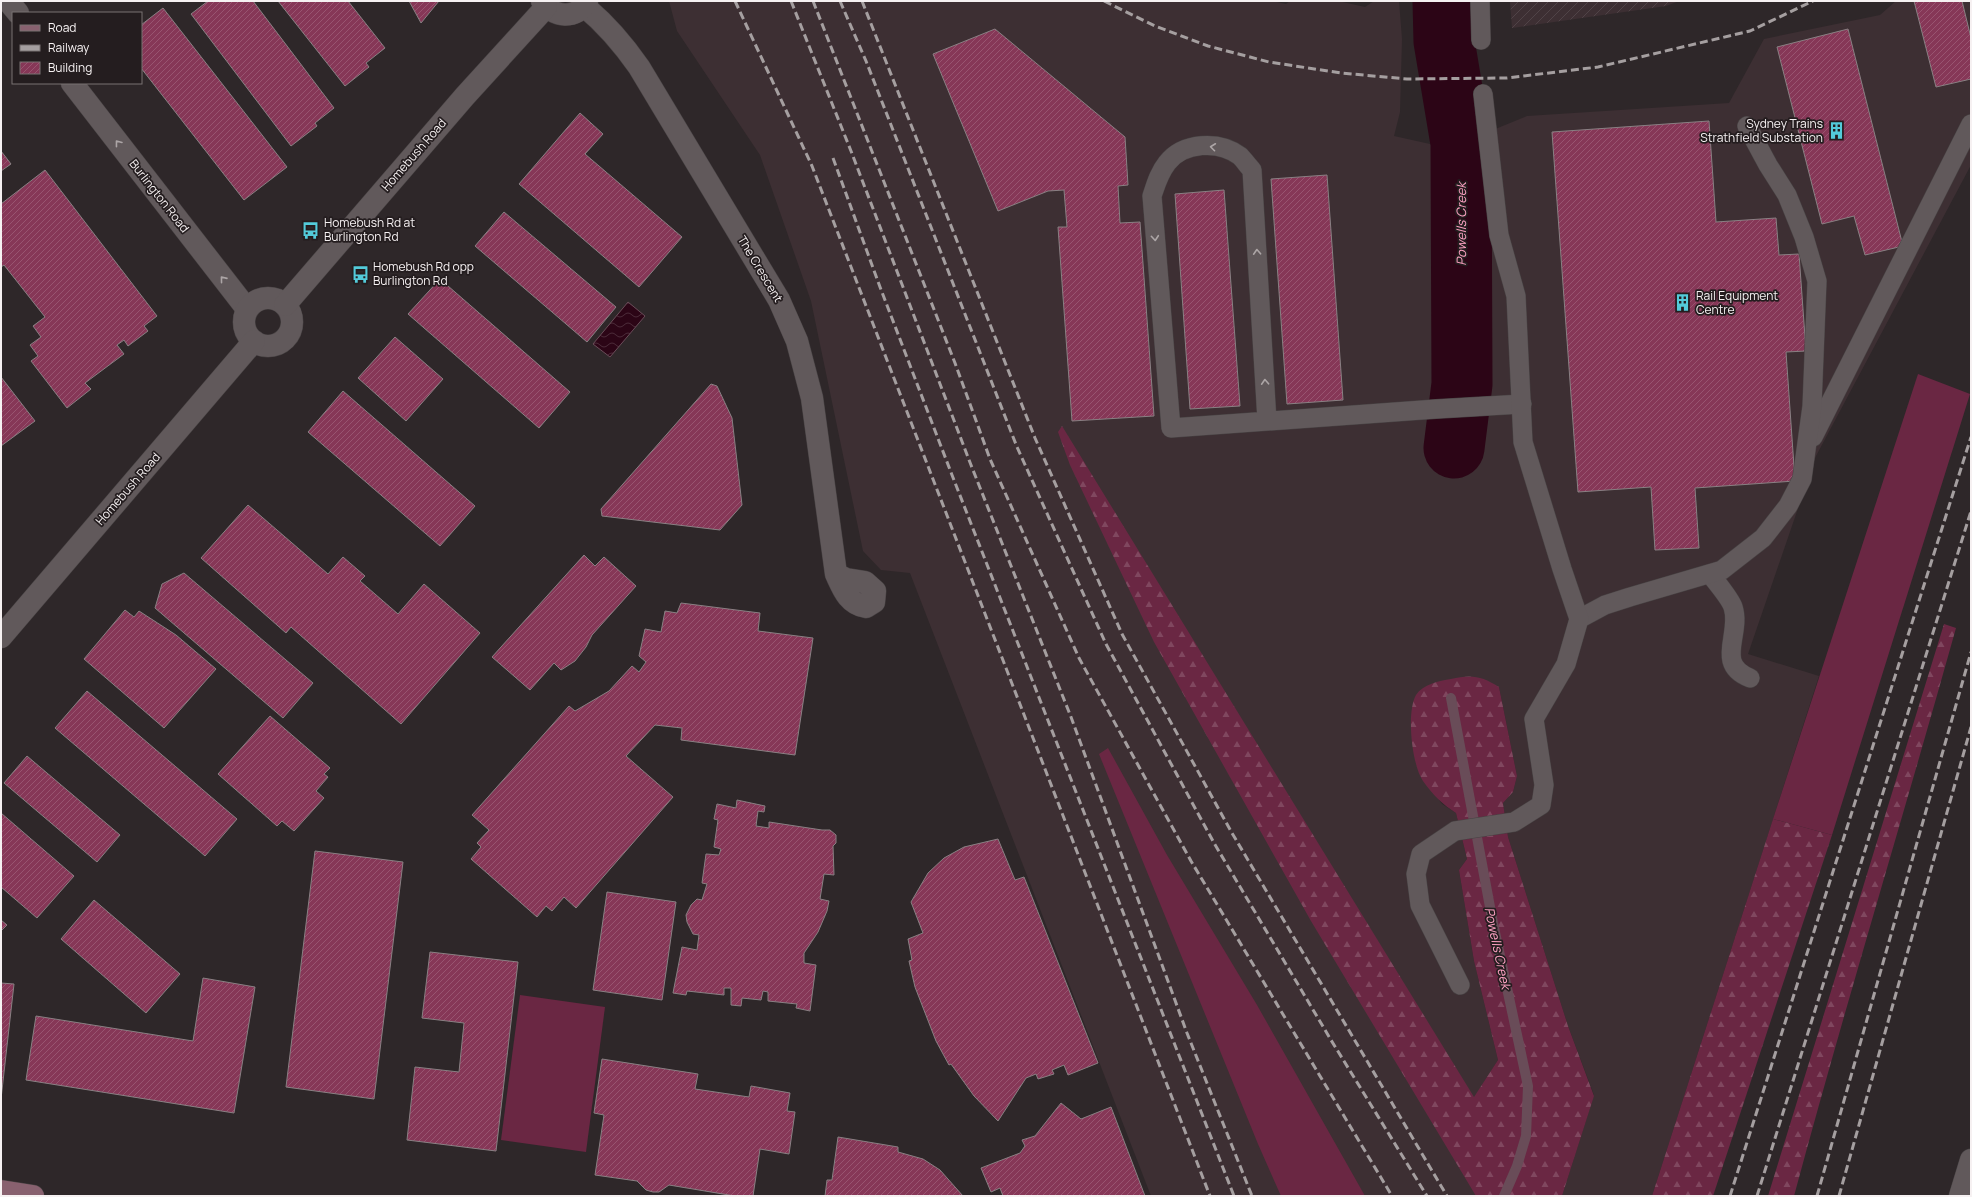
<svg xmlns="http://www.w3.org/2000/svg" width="1972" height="1197" font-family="Manrope,sans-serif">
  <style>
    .built { fill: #3d2f33 }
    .industrial { fill: url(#industrial-furrows) }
    .grass { fill: #6a2743 }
    .forest { fill: url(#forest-firs) }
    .water { fill: url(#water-waves); stroke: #694c58 }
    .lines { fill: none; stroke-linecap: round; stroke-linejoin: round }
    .stream { stroke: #694c58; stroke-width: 10 }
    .river { stroke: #2c0516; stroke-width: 61 }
    .building { fill: url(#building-hatch); stroke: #898083 }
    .service-casing { stroke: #474243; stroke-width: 20 }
    .minor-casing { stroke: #474243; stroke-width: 23 }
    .tertiary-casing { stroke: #474243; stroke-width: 23 }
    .secondary-casing { stroke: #474243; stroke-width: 23 }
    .service { stroke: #61595b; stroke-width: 19 }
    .minor { stroke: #61595b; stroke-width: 22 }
    .tertiary { stroke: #61595b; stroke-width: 22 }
    .secondary { stroke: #88616f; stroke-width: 22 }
    .rail { stroke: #a59fa0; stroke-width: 3; stroke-dasharray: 8 4; stroke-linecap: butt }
    .oneway { stroke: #aca5a6 }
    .labels { text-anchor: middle; stroke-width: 3.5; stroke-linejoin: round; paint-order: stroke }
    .poi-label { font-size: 12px; fill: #f6f1f2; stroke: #241d1f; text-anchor: start }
    .street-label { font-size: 12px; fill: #f6f1f2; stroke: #241d1f }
    .water-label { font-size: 13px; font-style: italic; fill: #fea2c3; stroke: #241d1f }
  </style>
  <defs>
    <pattern id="industrial-furrows" width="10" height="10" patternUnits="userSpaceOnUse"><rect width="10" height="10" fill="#3d2f33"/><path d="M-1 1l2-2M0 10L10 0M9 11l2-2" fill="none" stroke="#504347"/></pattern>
    <pattern id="forest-firs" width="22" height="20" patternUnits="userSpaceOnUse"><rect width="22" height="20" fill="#6a2743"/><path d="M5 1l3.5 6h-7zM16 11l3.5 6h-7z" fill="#80475f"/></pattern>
    <pattern id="water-waves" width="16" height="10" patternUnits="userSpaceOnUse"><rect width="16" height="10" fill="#2c0516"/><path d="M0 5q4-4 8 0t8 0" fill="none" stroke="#4b2a38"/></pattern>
    <pattern id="building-hatch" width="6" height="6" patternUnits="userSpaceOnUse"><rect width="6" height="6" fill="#863757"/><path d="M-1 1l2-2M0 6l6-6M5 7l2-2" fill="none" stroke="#985470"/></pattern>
  </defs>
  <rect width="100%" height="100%" fill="#2e2729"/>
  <polygon class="built" points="669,1 1272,1 1286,4 1290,1 1338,1 1365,7 1374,1 1399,1 1402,39 1400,112 1394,136 1439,146 1461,143 1527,116 1729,103 1764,39 1880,15 1896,1 1971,1 1971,165 1816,456 1748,654 1819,676 1652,1196 1562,1196 1594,1095 1568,1026 1508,837 1503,803 1513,792 1517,776 1499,687 1436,796 1442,804 1456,813 1467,859 1459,870 1474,961 1498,1060 1474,1098 1069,439 1494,1196 1151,1196 910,573 881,570 863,551 811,301 760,155 677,31"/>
  <polygon class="industrial" points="1510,1 1679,1 1666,6 1512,28"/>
  <g class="grass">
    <polygon points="1918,374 1970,394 1832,835 1773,819"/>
    <polygon points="1108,748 1167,855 1257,1005 1365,1196 1281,1196 1258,1144 1099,754"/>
    <polygon points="520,995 605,1007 586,1152 501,1140"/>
  </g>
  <g class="forest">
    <path d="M1062,426L1474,1097L1498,1060L1474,961L1459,870L1467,859L1456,813C1443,805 1432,794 1423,781C1412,765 1406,713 1416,695C1423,684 1439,681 1451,679C1471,674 1482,676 1499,687L1517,776L1513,792L1503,803L1508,837L1568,1026L1594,1096L1562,1196H1476L1311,921L1154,642L1070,465L1058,432Z"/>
    <path d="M1944,624L1956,628C1903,818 1845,1006 1794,1196H1768Z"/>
    <polygon points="1773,819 1832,835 1713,1196 1652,1196"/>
  </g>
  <polygon class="water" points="628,302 645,316 610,357 593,344"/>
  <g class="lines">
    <polyline class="stream" points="1451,698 1493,923 1528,1086 1526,1136 1517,1166 1504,1196"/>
    <polyline class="river" points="1443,1 1444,41 1461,143 1462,384 1454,448"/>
  </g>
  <g class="building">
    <polygon points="208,1 253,1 334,108 315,123 317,126 291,146 191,14"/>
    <polygon points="278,1 348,1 385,48 366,63 369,67 345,86"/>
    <polygon points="409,1 439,1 421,23"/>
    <polygon points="1914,1 1962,1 1971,38 1971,79 1936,87"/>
    <polygon points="163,8 287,167 244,200 141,68 141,25"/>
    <polygon points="995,29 1125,137 1128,185 1118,186 1120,223 1140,222 1154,416 1072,421 1058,227 1067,227 1064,190 1048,191 998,211 933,54"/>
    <polygon points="1848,29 1903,246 1865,255 1854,216 1822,224 1777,47"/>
    <polygon points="580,113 603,134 585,154 682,237 639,287 519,184"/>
    <polygon points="1709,121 1716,222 1776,218 1779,255 1799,254 1806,351 1786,352 1795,481 1695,488 1699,548 1655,550 1651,487 1578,492 1552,132"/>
    <polygon points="1,151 11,164 1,171"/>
    <polygon points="45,170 157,316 144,326 148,331 128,346 124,340 117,345 124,354 85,383 91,389 67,408 31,361 38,356 30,345 41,337 33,326 45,317 4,265 1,267 1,204"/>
    <polygon points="1327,175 1343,400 1287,404 1271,179"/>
    <polygon points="1224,190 1240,406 1190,409 1175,194"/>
    <polygon points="504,212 616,307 587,342 475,246"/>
    <polygon points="440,279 570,392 539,428 408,314"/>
    <polygon points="395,337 443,379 406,421 358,378"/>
    <polygon points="1,377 35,421 1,446"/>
    <polygon points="711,384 717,386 732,418 742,505 720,530 602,516 601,509"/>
    <polygon points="343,391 475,506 440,546 308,432"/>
    <polygon points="248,505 328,574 343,557 365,576 360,581 398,614 424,584 480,633 401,724 291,627 286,633 201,558"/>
    <polygon points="584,555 595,566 604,557 636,586 592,635 586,647 575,661 561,670 554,663 530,690 492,657"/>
    <polygon points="184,573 313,683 283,718 155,608 162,584"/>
    <polygon points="681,603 760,613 758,631 813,638 795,755 681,740 682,728 655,725 626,756 673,797 576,908 564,897 552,911 546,906 537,917 471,859 481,847 477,843 489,830 472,815 569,706 575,711 609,691 632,666 639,672 646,662 639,656 645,629 661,632 665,611 677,613"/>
    <polygon points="125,610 134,617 139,611 176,635 216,669 164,728 84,659"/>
    <polygon points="87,691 237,819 205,856 55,728"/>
    <polygon points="270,716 330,768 324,774 328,777 316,791 324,798 294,831 282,821 277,826 218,774"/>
    <polygon points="27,756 120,835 97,862 4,783"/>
    <polygon points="737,800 765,806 764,812 758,811 756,826 769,828 769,822 822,830 830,830 836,835 836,843 833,846 834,875 824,874 820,899 829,901 827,911 818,932 804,953 804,963 816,965 810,1011 796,1008 797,1004 768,1001 768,992 763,991 761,1000 742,998 741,1006 731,1005 731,988 724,988 724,995 687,991 686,995 673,993 682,947 697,950 699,935 693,934 687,922 686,915 691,905 697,899 702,900 707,884 702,883 706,854 719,855 721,849 714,847 718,820 714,819 717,804 736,808"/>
    <polygon points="1,813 74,876 37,918 1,887"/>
    <polygon points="998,839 1015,880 1024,877 1098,1063 1068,1075 1064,1065 1052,1070 1054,1074 1038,1079 1036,1074 1026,1078 998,1121 974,1096 951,1064 949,1065 936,1041 915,987 909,961 912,960 908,939 923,933 911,902 928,873 944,858 964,847"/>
    <polygon points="315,851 403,862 374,1099 286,1087"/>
    <polygon points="607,892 676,902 662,1000 593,990"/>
    <polygon points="94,900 180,974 146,1013 61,939"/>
    <polygon points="1,920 7,925 1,931"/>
    <polygon points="430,952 518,962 496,1151 407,1140 415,1067 459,1072 464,1023 422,1018"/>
    <polygon points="203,978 255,987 234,1113 26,1080 36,1016 193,1041"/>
    <polygon points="1,983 14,984 1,1099"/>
    <polygon points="602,1059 698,1074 695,1089 749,1097 751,1086 790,1093 787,1111 795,1112 789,1154 760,1149 753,1196 735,1196 669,1185 659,1192 653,1192 646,1190 637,1181 595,1175 604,1115 594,1113"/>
    <polygon points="1061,1103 1081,1119 1111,1107 1145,1196 1003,1196 1000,1188 991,1192 981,1168 1020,1153 1025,1146 1022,1140 1035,1136"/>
    <polygon points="838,1137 898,1147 898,1152 923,1159 940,1170 963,1196 825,1196 827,1180 832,1180"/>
  </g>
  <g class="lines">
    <defs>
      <g id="service">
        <polyline points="1480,1 1481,40"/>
        <path d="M1267,421L1252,170C1248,166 1244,160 1240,156C1219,140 1183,142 1167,163C1159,173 1156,184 1152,196L1171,428L1436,409L1522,404"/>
        <polyline points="1813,437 1971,124"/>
        <path d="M1710,574C1716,582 1730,598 1733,607C1742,634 1714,664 1750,678"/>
        <polyline points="1579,619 1605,605 1630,597 1722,570 1763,538 1788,506 1802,479 1812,406 1817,281 1804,237 1787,195 1768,165 1747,126"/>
        <polyline points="1460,985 1420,905 1416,874 1421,854 1455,831 1514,822 1541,805 1544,785 1534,719 1566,664 1579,619 1562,569 1523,442 1516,296 1499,235 1483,94"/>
      </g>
      <g id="minor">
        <polyline points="8,1 18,13"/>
        <path d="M584,6C606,24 623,44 639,67L779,300L797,341L812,398L836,574L846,579L865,582L875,591L874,602L866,607C848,604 843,589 836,574"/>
        <polyline points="72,83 247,309"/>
        <polyline points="1960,1196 1971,1160"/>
      </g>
      <g id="tertiary">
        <path d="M542,1C553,18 577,20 587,1"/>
        <circle cx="268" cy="322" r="24"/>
        <polyline points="285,305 465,96 546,7"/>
        <polyline points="1,637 254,341"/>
      </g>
      <polyline id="secondary" points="1,1191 33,1196"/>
    </defs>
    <use href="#service" class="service-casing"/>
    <use href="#minor" class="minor-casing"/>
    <use href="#tertiary" class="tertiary-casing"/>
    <use href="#secondary" class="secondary-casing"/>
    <use href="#service" class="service"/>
    <use href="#minor" class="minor"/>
    <use href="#tertiary" class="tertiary"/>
    <use href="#secondary" class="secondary"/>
    <g class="rail">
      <polyline points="735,1 812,166 1210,1196"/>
      <polyline points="791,1 851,151 971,465 1071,717 1187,1033 1252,1196"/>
      <polyline points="813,1 955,363 990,459 1079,658 1191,861 1392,1196"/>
      <polyline points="840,1 866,61 1017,447 1106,644 1214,843 1331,1040 1427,1196"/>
      <polyline points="862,1 1035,438 1122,634 1232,833 1447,1196"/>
      <polyline points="1104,1 1155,26 1208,46 1269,62 1341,73 1407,79 1507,78 1598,67 1750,31 1813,1"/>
      <polyline points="833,158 880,287 952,475 1234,1196"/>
      <polyline points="1730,1196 1971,437"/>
      <polyline points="1757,1196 1971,511"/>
      <polyline points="1817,1196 1971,652"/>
      <polyline points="1839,1196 1971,727"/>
    </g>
  </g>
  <defs><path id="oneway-chevron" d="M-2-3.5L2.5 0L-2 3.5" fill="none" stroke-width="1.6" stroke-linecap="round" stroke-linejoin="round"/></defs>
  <g class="oneway">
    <use href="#oneway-chevron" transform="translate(118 143) rotate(-128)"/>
    <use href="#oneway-chevron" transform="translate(1213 147) rotate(-173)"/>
    <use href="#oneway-chevron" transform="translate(1155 238) rotate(85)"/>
    <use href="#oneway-chevron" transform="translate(1257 252) rotate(-93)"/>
    <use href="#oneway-chevron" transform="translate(223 279) rotate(-129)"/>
    <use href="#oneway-chevron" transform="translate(1265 382) rotate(-93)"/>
  </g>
  <defs>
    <symbol id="building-bare" viewBox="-9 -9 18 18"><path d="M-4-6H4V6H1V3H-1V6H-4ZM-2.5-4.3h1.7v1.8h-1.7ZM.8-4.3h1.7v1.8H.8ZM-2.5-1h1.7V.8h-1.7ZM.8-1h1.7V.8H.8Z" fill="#53cbda" stroke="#241d1f" stroke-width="2.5" paint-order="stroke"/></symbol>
    <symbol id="bus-bare" viewBox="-9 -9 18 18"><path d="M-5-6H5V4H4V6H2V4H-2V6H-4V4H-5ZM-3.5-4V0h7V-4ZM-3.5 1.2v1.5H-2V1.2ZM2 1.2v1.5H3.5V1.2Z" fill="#53cbda" stroke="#241d1f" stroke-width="2.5" paint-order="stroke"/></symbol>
  </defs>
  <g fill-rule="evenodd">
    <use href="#building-bare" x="1824" y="118" width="25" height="25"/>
    <use href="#bus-bare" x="298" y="218" width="25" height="25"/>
    <use href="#bus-bare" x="348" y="262" width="25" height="25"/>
    <use href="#building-bare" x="1670" y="290" width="25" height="25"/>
  </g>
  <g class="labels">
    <g class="poi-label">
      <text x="1823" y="128" text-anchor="end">Sydney Trains<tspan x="1823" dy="14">Strathfield Substation</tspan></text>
      <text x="324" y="227">Homebush Rd at<tspan x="324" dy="14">Burlington Rd</tspan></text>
      <text x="373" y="271">Homebush Rd opp<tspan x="373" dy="14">Burlington Rd</tspan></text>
      <text x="1696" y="300">Rail Equipment<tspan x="1696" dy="14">Centre</tspan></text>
    </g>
    <g class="street-label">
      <text transform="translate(414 155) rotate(-49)" y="4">Homebush Road</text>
      <text transform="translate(159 196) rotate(52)" y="4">Burlington Road</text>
      <text transform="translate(760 269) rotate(59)" y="4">The Crescent</text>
      <text transform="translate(128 489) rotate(-49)" y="4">Homebush Road</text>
    </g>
    <g class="water-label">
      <text transform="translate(1461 224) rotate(-90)" y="5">Powells Creek</text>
      <text transform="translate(1498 948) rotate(78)" y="5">Powells Creek</text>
    </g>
  </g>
  <rect width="1972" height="1197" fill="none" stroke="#f6f1f2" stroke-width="4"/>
  <rect x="12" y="12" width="130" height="72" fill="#241d1f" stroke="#787273"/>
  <rect x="20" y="25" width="20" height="6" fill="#88616f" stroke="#787273"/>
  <text x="48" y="32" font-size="12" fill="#f6f1f2">Road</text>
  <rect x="20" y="45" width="20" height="6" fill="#a59fa0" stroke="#787273"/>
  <text x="48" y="52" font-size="12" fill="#f6f1f2">Railway</text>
  <rect x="20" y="62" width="20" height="12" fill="url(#building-hatch)" stroke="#787273"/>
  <text x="48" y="72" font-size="12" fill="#f6f1f2">Building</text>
</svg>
